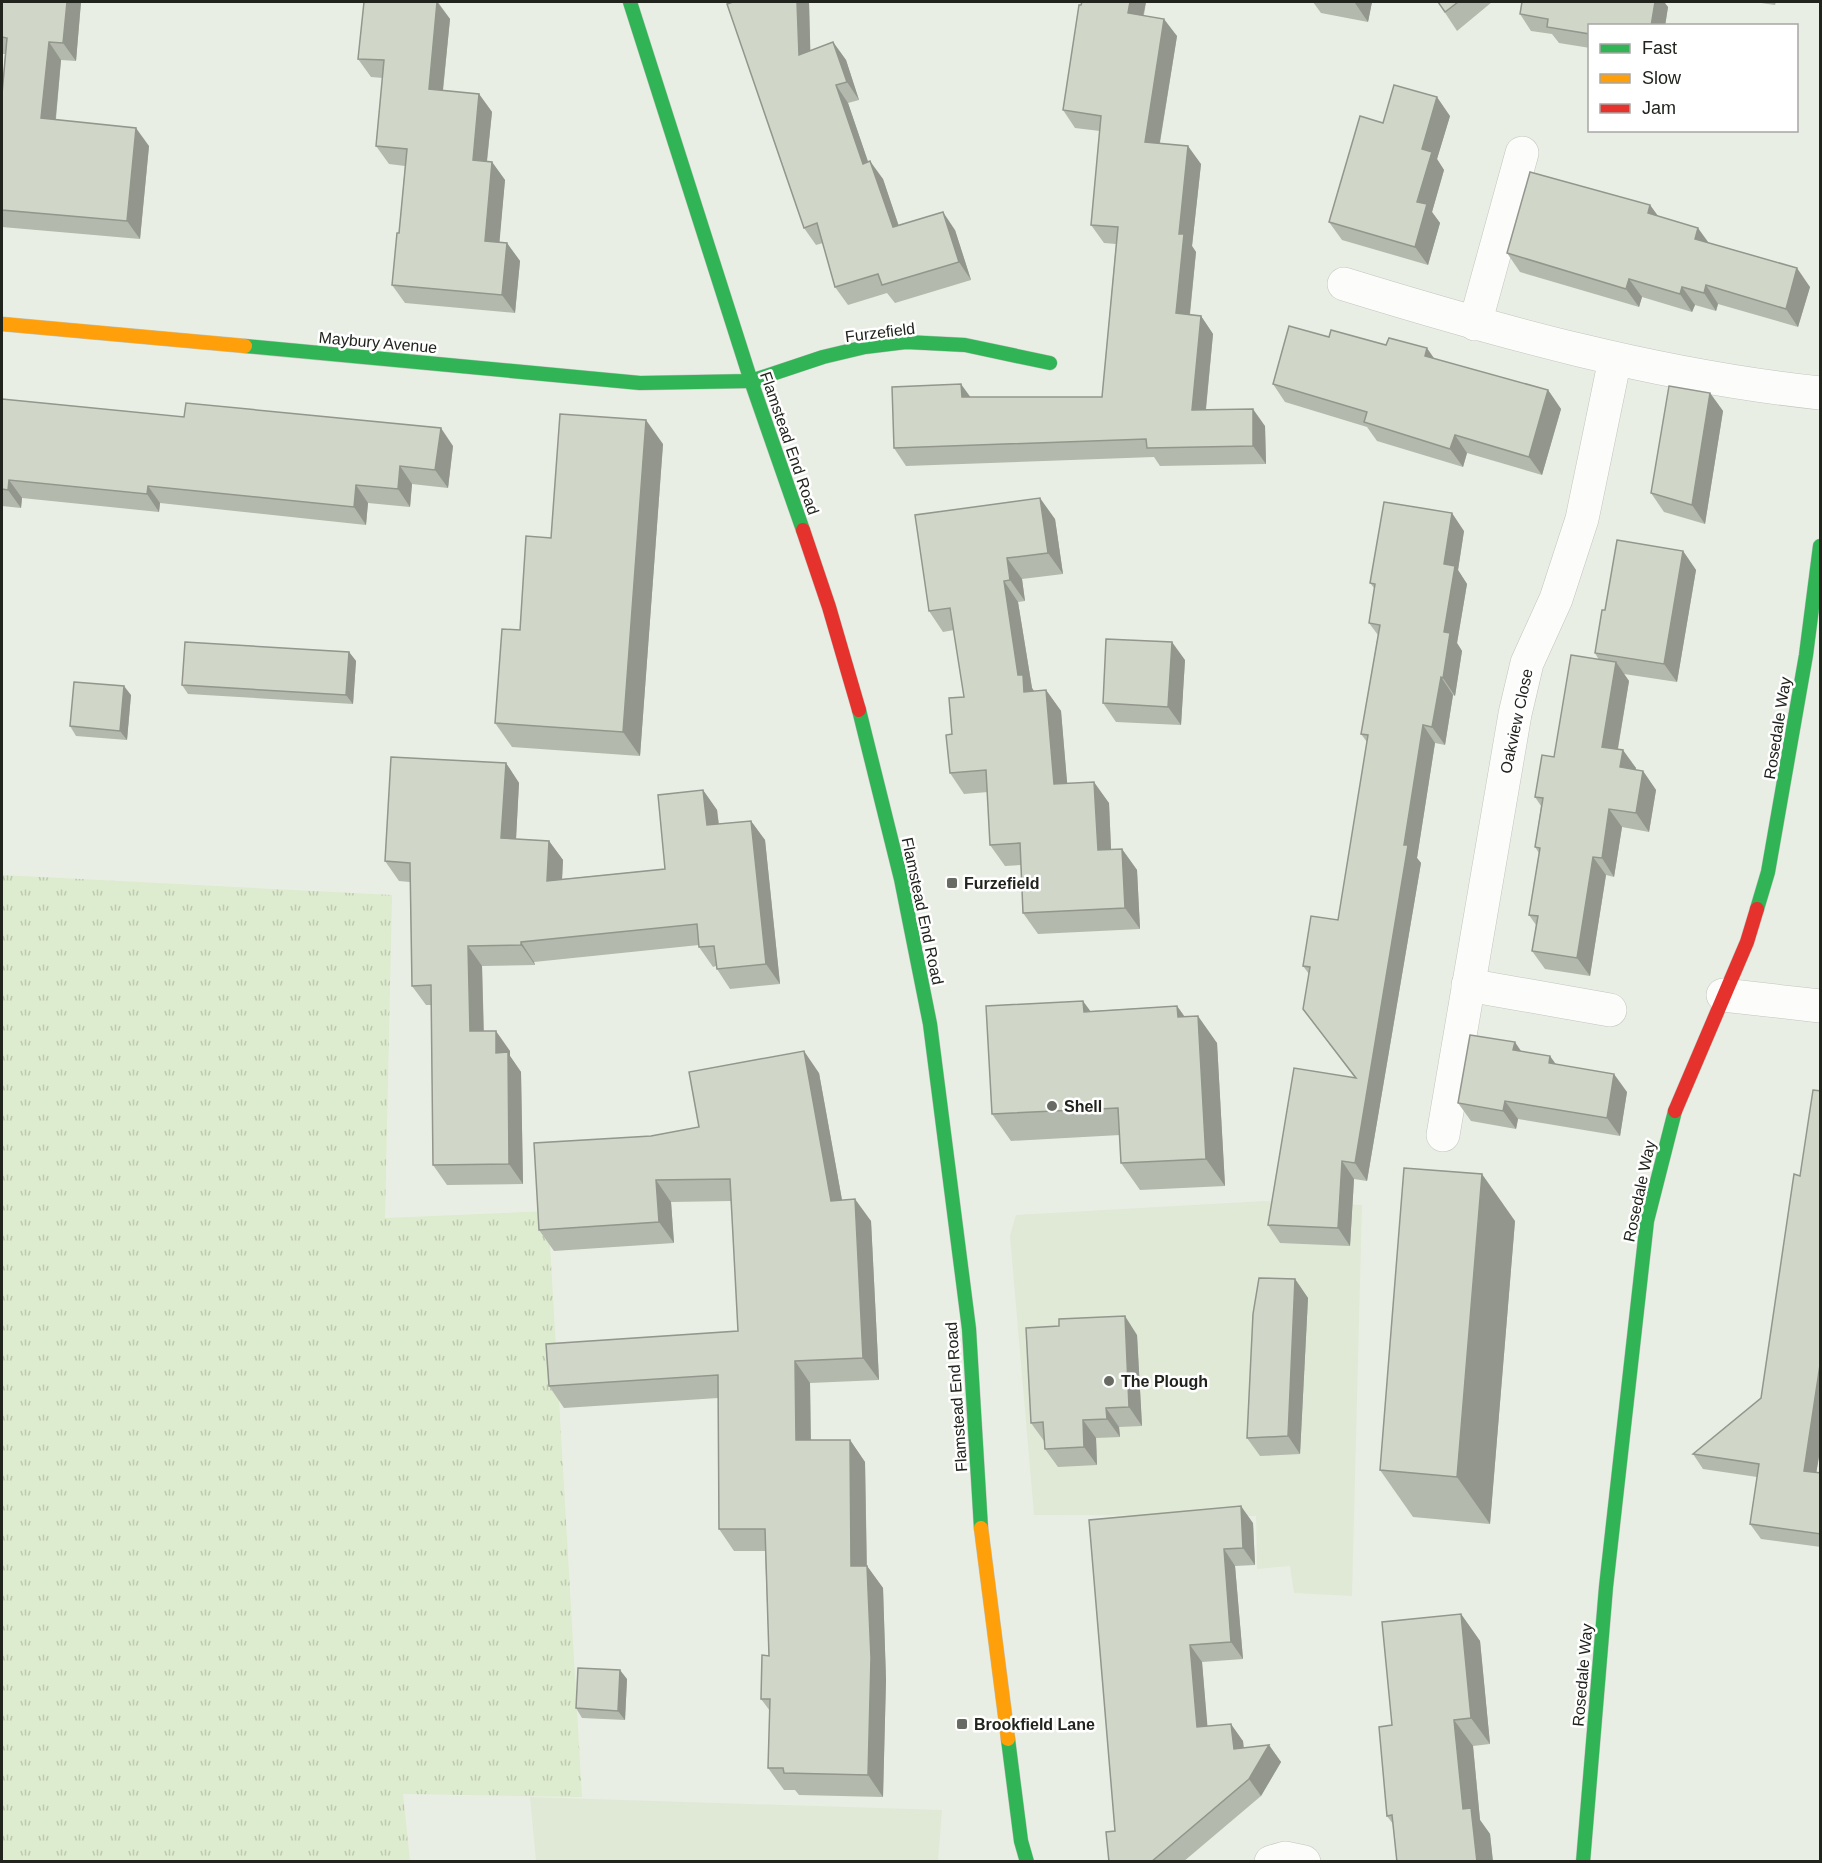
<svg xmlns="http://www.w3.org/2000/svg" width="1822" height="1863" font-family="Helvetica,sans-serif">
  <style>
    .built { fill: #e0e9d6 }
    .park { fill: url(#park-tufts) }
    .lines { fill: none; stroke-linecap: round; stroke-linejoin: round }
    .street-casing { stroke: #c1c5be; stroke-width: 34 }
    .fast-casing { stroke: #c1c5be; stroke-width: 15 }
    .slow-casing { stroke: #c1c5be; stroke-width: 15 }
    .jam-casing { stroke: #c1c5be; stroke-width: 15 }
    .street { stroke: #fcfcfb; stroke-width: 33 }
    .fast { stroke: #30b455; stroke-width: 14 }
    .slow { stroke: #ff9f0a; stroke-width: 14 }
    .jam { stroke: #e5322d; stroke-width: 14 }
    .wall { fill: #b3b9ac }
    .shaded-wall { fill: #92968c }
    .building { fill: #d0d7c8; stroke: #92968c; stroke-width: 1.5 }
    .poi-dot { fill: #676b63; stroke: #fff; stroke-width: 2 }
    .labels { text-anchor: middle; stroke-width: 5; stroke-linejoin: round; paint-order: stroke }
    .street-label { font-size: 16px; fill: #21241d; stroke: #fff }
    .poi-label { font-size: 16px; font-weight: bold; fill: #21241d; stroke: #fff; text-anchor: start }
  </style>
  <defs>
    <pattern id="park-tufts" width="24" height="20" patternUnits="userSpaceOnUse" patternTransform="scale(1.5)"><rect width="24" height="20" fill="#ddebce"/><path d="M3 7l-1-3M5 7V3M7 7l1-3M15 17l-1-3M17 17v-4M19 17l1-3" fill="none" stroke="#bdc9b0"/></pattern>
  </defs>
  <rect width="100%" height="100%" fill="#e9eee4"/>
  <g class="built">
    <polygon points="1264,1201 1362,1205 1352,1596 1294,1593 1290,1566 1257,1569 1256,1516 1034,1515 1010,1236 1016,1215"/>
    <polygon points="530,1797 942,1810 938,1861 536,1861"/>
  </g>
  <polygon class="park" points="2,875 392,895 385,1218 548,1211 582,1797 403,1794 410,1861 2,1861"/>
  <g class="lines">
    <defs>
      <g id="street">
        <path d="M1344,284C1500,332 1658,376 1820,393"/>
        <polyline points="1475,324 1522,153"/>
        <polyline points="1468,985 1610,1010"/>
        <polyline points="1723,995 1820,1006"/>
        <polyline points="1443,1135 1515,714 1527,663 1556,599 1582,519 1615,359"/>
        <polyline points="1271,1862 1285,1858 1304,1862"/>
      </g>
      <g id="fast">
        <polyline points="630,2 751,381 803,530"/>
        <polyline points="245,346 640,383 751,381 823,357 865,347 906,342 965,345 1050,363"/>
        <polyline points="859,710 901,879 930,1024 969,1329 981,1528"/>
        <polyline points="1757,909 1768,872 1806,655 1820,546"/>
        <polyline points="1008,1739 1021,1841 1027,1862"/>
        <polyline points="1583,1862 1606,1587 1647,1221 1675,1111"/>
      </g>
      <g id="slow">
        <polyline points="2,324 245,346"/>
        <polyline points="981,1528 1008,1739"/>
      </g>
      <g id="jam">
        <polyline points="803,530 829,607 859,710"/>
        <polyline points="1675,1111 1747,942 1757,909"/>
      </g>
    </defs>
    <use href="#street" class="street-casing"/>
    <use href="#fast" class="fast-casing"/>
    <use href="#slow" class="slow-casing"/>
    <use href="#jam" class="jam-casing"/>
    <use href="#street" class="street"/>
    <use href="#fast" class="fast"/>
    <use href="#slow" class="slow"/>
    <use href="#jam" class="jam"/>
  </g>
  <g class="wall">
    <polygon points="2,2 81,2 76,61 61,60 56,119 149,146 140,239 2,227 2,94 5,54 2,54"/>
    <polygon points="364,2 438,2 450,19 443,91 479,94 492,112 487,162 492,162 505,180 499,242 507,243 520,261 515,313 405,303 392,285 399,233 405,166 389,164 376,146 383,78 371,77 358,59"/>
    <polygon points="733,2 809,2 810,51 833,42 846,60 859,100 848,103 868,162 883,179 899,226 955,230 971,280 895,303 887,293 848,305 835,287 823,243 816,245 804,228"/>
    <polygon points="1082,2 1146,2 1144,15 1177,36 1160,143 1201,164 1192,246 1196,252 1190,315 1201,316 1213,334 1206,410 1265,426 1266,464 1160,466 1154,457 906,466 894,448 970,397 1102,397 1116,244 1104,243 1091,225 1100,131 1075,128 1063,110"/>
    <polygon points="1313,2 1372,2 1368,22 1321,13"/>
    <polygon points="1438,2 1492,2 1457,31"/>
    <polygon points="1522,2 1664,2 1668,7 1665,26 1590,26 1590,48 1559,43 1552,34 1531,31 1520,14"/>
    <polygon points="1754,2 1776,2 1775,5"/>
    <polygon points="1450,116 1437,159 1444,170 1432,212 1440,223 1428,265 1342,240 1329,222 1383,123"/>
    <polygon points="1650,205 1658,216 1709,243 1810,287 1798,327 1718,304 1716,311 1695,305 1692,312 1642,297 1639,307 1520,272 1507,253"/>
    <polygon points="1329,337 1434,359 1548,390 1561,409 1542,475 1467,453 1463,467 1377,441 1367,427 1285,402 1273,384"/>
    <polygon points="1710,393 1723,411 1705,524 1664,512 1651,493"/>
    <polygon points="2,399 453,446 448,488 412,484 410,507 368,503 366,525 160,503 159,512 22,498 21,508 2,506"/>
    <polygon points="663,444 640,756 512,747 495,723 520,630 551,538"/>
    <polygon points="1055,519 1063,574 1022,579 1025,601 1018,602 1032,688 1034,691 1046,690 1061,711 1067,783 1109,803 1111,850 1122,849 1137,870 1140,929 1038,934 1023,913 1021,865 1005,866 990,845 988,792 964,794 950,773 952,734 964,697 954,630 943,632 929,611"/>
    <polygon points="1464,531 1458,570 1467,584 1457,643 1462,651 1455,696 1453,695 1445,745 1435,743 1417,858 1421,863 1367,1181 1354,1179 1350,1246 1280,1243 1268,1225 1355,1078 1303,1009 1309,974 1303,966 1338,920 1367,742 1361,734 1378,635 1369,623 1375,589 1370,583"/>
    <polygon points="1683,551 1696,570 1677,682 1624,674 1629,681 1618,749 1636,768 1635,770 1643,771 1656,790 1649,832 1622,827 1614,877 1606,875 1590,976 1545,969 1532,951 1536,925 1529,915 1539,853 1535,847 1541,806 1535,797 1599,660 1595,653 1605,610"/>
    <polygon points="349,652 356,661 353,704 188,694 182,685"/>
    <polygon points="1185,660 1181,725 1116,722 1103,703"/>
    <polygon points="131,695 127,740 76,736 70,726"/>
    <polygon points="506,763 519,783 516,839 549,841 563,860 562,879 665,869 703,790 717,810 719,824 751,821 765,840 780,984 730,989 717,969 716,966 713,967 699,947 699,945 534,962 535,965 482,966 484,1031 510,1051 510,1056 521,1072 523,1184 447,1185 433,1165 431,1005 426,1005 412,986 410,882 399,881 385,861"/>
    <polygon points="1177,1006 1185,1017 1217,1043 1225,1186 1140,1190 1121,1163 1120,1135 1011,1141 992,1114 1091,1011"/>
    <polygon points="1521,1051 1627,1092 1620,1136 1518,1119 1516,1129 1471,1121 1458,1103"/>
    <polygon points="819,1073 842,1200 871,1221 879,1380 810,1383 811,1440 850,1440 865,1462 867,1566 883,1588 886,1680 883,1797 799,1795 795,1790 784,1790 768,1768 770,1711 761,1699 769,1656 765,1551 734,1551 719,1529 718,1398 564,1408 549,1386 738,1331 732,1201 671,1202 674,1243 554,1251 539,1230 651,1136 699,1127"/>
    <polygon points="1821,1091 1821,1445 1816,1473 1821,1473 1821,1547 1761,1539 1750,1524 1757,1477 1703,1469 1693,1454 1761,1398 1800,1176"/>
    <polygon points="1515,1221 1490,1524 1413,1517 1380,1470"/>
    <polygon points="1295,1279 1308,1298 1300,1454 1260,1456 1247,1438"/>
    <polygon points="1137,1335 1142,1426 1119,1427 1120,1437 1096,1438 1097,1465 1058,1467 1045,1449 1044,1441 1031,1423"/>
    <polygon points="1089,1520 1253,1523 1255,1565 1235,1566 1243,1659 1202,1662 1207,1726 1243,1741 1244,1748 1269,1745 1281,1762 1261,1796 1183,1862 1109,1862 1115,1831"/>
    <polygon points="1461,1614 1480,1641 1490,1744 1473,1746 1480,1820 1490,1834 1493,1862 1397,1862 1393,1824 1387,1816 1392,1725"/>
    <polygon points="627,1679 625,1720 582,1718 576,1708"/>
  </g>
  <g class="shaded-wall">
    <polygon points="67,2 81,2 76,61 63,43"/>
    <polygon points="437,2 450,19 441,108 429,89"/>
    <polygon points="797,2 809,2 811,73 799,55"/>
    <polygon points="1130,2 1146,2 1140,30 1128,13"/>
    <polygon points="1355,2 1372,2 1368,22 1355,3"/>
    <polygon points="1655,2 1664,2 1668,7 1665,26 1651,26"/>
    <polygon points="1164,19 1177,36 1157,159 1145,142"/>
    <polygon points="49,42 61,60 54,136 41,118"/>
    <polygon points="833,42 846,60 859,100 847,82"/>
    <polygon points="836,85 848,103 875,182 863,164"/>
    <polygon points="479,94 492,112 485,178 473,160"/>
    <polygon points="1437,97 1450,116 1437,159 1444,170 1432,212 1440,223 1428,265 1415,247 1422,149"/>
    <polygon points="136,128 149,146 140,239 127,221"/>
    <polygon points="1188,146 1201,164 1192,246 1196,252 1188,331 1176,313 1179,234"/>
    <polygon points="870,161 883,179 905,245 893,227"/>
    <polygon points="492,162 505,180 498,259 485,241"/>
    <polygon points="1650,205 1663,223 1648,213"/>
    <polygon points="943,212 955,230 971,280 959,262"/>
    <polygon points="1698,228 1711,246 1695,239"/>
    <polygon points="507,243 520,261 515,313 502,295"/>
    <polygon points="1797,268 1810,287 1798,327 1786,309"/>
    <polygon points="1629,279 1642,297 1639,307 1626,289"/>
    <polygon points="1706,285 1718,304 1716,311 1704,293"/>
    <polygon points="1682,287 1695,305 1692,312 1680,294"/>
    <polygon points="1201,316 1213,334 1204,427 1192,410"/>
    <polygon points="1427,348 1440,367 1425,356"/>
    <polygon points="961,384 974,402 962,397"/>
    <polygon points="1548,390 1561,409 1542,475 1529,457"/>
    <polygon points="1710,393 1723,411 1705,524 1692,505"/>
    <polygon points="1253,409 1265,426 1266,464 1253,446"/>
    <polygon points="646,420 663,444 640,756 623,732"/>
    <polygon points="441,428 453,446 448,488 435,470"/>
    <polygon points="1455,435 1467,453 1463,467 1450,449"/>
    <polygon points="400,466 412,484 410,507 398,489"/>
    <polygon points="9,480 22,498 21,508 8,490"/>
    <polygon points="356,485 368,503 366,525 354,507"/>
    <polygon points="148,486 160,503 159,512 147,494"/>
    <polygon points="1040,498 1055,519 1063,574 1048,553"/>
    <polygon points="1452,513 1464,531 1458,570 1467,584 1457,643 1462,651 1455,696 1443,678 1444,564"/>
    <polygon points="1683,551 1696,570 1677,682 1664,664"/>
    <polygon points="1007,558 1022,579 1025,601 1010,580"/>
    <polygon points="1004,581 1018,602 1032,688 1037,696 1024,692 1018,675"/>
    <polygon points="1172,642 1185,660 1181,725 1168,707"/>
    <polygon points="349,652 356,661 353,704 346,695"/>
    <polygon points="1616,662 1629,681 1615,765 1602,747"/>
    <polygon points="1441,677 1453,695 1445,745 1432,727"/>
    <polygon points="124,686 131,695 127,740 120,731"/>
    <polygon points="1046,690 1061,711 1069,805 1054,784"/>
    <polygon points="1423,725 1435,743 1417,858 1421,863 1367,1181 1355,1163"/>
    <polygon points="1623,750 1636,768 1632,786 1620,767"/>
    <polygon points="506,763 519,783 515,858 501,838"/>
    <polygon points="1643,771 1656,790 1649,832 1636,813"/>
    <polygon points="1094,782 1109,803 1112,871 1098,850"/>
    <polygon points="703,790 717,810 721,845 707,825"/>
    <polygon points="1609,809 1622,827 1614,877 1602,858"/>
    <polygon points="751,821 765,840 780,984 766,964"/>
    <polygon points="549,841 563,860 561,900 547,881"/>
    <polygon points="1122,849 1137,870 1140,929 1125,908"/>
    <polygon points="1593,857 1606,875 1590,976 1577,958"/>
    <polygon points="521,942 534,962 535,965 521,945"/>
    <polygon points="468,946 482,966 484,1051 470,1031"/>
    <polygon points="1083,1001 1102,1027 1084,1012"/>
    <polygon points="1177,1006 1196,1033 1178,1017"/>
    <polygon points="1198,1016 1217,1043 1225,1186 1206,1159"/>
    <polygon points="496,1031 510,1051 510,1056 521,1072 523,1184 509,1164 496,1053"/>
    <polygon points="1515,1042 1527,1060 1513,1050"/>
    <polygon points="804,1051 819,1073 846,1222 831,1201"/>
    <polygon points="1550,1056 1563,1074 1549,1063"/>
    <polygon points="1614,1074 1627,1092 1620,1136 1607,1118"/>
    <polygon points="1505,1101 1518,1119 1516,1129 1503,1111"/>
    <polygon points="1342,1161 1354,1179 1350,1246 1338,1228"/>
    <polygon points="1482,1174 1515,1221 1490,1524 1457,1477"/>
    <polygon points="656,1180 671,1202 674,1243 659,1222"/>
    <polygon points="855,1199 871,1221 879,1380 863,1358"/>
    <polygon points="1295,1279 1308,1298 1300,1454 1288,1436"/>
    <polygon points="1125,1316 1137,1335 1142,1426 1129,1407"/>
    <polygon points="1821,1358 1821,1445 1814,1486 1804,1471"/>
    <polygon points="795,1361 810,1383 811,1462 796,1440"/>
    <polygon points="1106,1408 1119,1427 1120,1437 1107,1419"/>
    <polygon points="1083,1420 1096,1438 1097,1465 1084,1447"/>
    <polygon points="850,1440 865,1462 867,1588 851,1566"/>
    <polygon points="1241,1506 1253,1523 1255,1565 1243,1548"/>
    <polygon points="1224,1549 1235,1566 1243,1659 1231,1642"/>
    <polygon points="867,1566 883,1588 886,1680 883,1797 868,1775"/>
    <polygon points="1461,1614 1480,1641 1490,1744 1471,1718"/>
    <polygon points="1190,1645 1202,1662 1209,1744 1197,1727"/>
    <polygon points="620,1670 627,1679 625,1720 618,1711"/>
    <polygon points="1454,1720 1473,1746 1480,1820 1490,1834 1493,1862 1477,1862 1463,1809"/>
    <polygon points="1231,1724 1243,1741 1245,1766 1234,1749"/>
    <polygon points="1269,1745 1281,1762 1261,1796 1249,1779"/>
  </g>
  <g class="building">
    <polygon points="2,2 67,2 63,43 49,42 41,118 136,128 127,221 2,210 2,94 7,38 2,37"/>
    <polygon points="364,2 437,2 429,89 479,94 473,160 492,162 485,241 507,243 502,295 392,285 397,233 399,233 407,149 376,146 384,60 358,59"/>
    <polygon points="733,2 797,2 799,55 833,42 847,82 836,85 863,164 870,161 893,227 943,212 959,262 882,285 878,274 835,287 817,223 804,228 727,4"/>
    <polygon points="1082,2 1130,2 1128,13 1164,19 1145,142 1188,146 1179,234 1184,234 1176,313 1201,316 1192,410 1253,409 1253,446 1147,448 1146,439 894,448 892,387 961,384 962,397 1102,397 1118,227 1091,225 1101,116 1063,110 1079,5 1081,5"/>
    <polygon points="1438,2 1458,2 1445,12"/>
    <polygon points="1522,2 1655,2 1651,26 1590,26 1590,34 1547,27 1548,19 1520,14"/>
    <polygon points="1394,85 1437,97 1422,149 1432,152 1417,202 1427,204 1415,247 1329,222 1360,116 1383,123"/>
    <polygon points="1530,172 1650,205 1648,213 1698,228 1695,239 1797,268 1786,309 1706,285 1704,293 1682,287 1680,294 1629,279 1626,289 1507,253"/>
    <polygon points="1289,326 1329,337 1331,330 1386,345 1389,338 1427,348 1425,356 1548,390 1529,457 1455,435 1450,449 1364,422 1367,412 1273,384"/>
    <polygon points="1669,386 1710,393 1692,505 1651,493"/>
    <polygon points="2,399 184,417 186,403 441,428 435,470 400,466 398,489 356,485 354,507 148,486 147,494 9,480 8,490 2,489"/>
    <polygon points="560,414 646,420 623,732 495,723 502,629 520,630 526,536 551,538"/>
    <polygon points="1040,498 1048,553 1007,558 1010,580 1004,581 1018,675 1023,675 1024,692 1046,690 1054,784 1094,782 1098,850 1122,849 1125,908 1023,913 1020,843 990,845 986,770 950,773 946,735 952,734 949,698 964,697 950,608 929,611 915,515"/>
    <polygon points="1384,502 1452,513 1444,564 1455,566 1444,632 1450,633 1443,678 1441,677 1432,727 1423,725 1404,845 1408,845 1355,1163 1342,1161 1338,1228 1268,1225 1294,1068 1356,1078 1303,1009 1310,967 1303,966 1311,916 1338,920 1368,735 1361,734 1380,625 1369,623 1375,584 1370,583"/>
    <polygon points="1617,540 1683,551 1664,664 1595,653 1602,610 1605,610"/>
    <polygon points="1106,639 1172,642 1168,707 1103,703"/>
    <polygon points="185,642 349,652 346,695 182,685"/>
    <polygon points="1571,655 1616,662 1602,747 1623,750 1620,767 1643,771 1636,813 1609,809 1602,858 1593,857 1577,958 1532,951 1538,916 1529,915 1540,848 1535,847 1543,798 1535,797 1542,755 1554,757"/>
    <polygon points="74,682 124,686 120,731 70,726"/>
    <polygon points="391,757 506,763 501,838 549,841 547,881 665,869 658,795 703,790 707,825 751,821 766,964 717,969 714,946 699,947 697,924 521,942 521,945 468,946 470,1031 496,1031 496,1053 508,1052 509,1164 433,1165 431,985 412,986 410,863 385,861"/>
    <polygon points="1083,1001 1084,1012 1177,1006 1178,1017 1198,1016 1206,1159 1121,1163 1118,1108 992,1114 986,1006"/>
    <polygon points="1470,1035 1515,1042 1513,1050 1550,1056 1549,1063 1614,1074 1607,1118 1505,1101 1503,1111 1458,1103"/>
    <polygon points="804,1051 831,1201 855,1199 863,1358 795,1361 796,1440 850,1440 851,1566 867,1566 871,1658 868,1775 784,1773 783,1768 768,1768 770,1699 761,1699 762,1655 769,1656 765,1529 719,1529 718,1375 549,1386 546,1344 738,1331 730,1179 656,1180 659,1222 539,1230 534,1143 651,1136 699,1127 689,1072"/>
    <polygon points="1813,1090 1821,1091 1821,1358 1804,1471 1821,1473 1821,1534 1750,1524 1759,1464 1693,1454 1761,1398 1794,1174 1800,1176"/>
    <polygon points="1404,1168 1482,1174 1457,1477 1380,1470"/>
    <polygon points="1259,1278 1295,1279 1288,1436 1247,1438 1253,1314"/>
    <polygon points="1125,1316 1129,1407 1106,1408 1107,1419 1083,1420 1084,1447 1045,1449 1043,1422 1031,1423 1026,1328 1059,1326 1059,1319"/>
    <polygon points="1241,1506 1243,1548 1224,1549 1231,1642 1190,1645 1197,1727 1231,1724 1234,1749 1269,1745 1249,1779 1151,1862 1109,1862 1106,1832 1115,1831 1089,1520"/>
    <polygon points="1461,1614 1471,1718 1454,1720 1463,1809 1471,1808 1477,1862 1397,1862 1392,1815 1387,1816 1379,1727 1392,1725 1382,1622"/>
    <polygon points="578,1668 620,1670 618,1711 576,1708"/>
  </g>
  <g class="poi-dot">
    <rect x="946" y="877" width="12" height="12" rx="3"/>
    <circle cx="1052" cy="1106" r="6"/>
    <circle cx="1109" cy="1381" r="6"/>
    <rect x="956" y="1718" width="12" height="12" rx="3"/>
  </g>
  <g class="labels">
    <g class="street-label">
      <text transform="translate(880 332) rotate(-7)" y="6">Furzefield</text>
      <text transform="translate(378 342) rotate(5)" y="6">Maybury Avenue</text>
      <text transform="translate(790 443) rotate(71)" y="6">Flamstead End Road</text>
      <text transform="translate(1516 721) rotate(-78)" y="6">Oakview Close</text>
      <text transform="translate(1777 728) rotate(-81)" y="6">Rosedale Way</text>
      <text transform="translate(923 911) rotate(78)" y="6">Flamstead End Road</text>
      <text transform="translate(1639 1191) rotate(-78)" y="6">Rosedale Way</text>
      <text transform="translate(956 1397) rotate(-94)" y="6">Flamstead End Road</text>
      <text transform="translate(1582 1675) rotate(-85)" y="6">Rosedale Way</text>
    </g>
    <g class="poi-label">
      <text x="964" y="889">Furzefield</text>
      <text x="1064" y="1112">Shell</text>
      <text x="1121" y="1387">The Plough</text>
      <text x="974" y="1730">Brookfield Lane</text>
    </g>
  </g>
  <rect width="1822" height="1863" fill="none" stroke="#21241d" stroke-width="6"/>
  <rect x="1588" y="24" width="210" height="108" fill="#ffffff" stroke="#a6a7a5" stroke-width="1.5"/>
  <rect x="1600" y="44" width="30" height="9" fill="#30b455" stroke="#a6a7a5" stroke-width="1.5"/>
  <text x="1642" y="54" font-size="18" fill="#21241d">Fast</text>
  <rect x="1600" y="74" width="30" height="9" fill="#ff9f0a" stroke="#a6a7a5" stroke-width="1.5"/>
  <text x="1642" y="84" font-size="18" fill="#21241d">Slow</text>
  <rect x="1600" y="104" width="30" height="9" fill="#e5322d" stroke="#a6a7a5" stroke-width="1.5"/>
  <text x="1642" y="114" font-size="18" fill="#21241d">Jam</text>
</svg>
